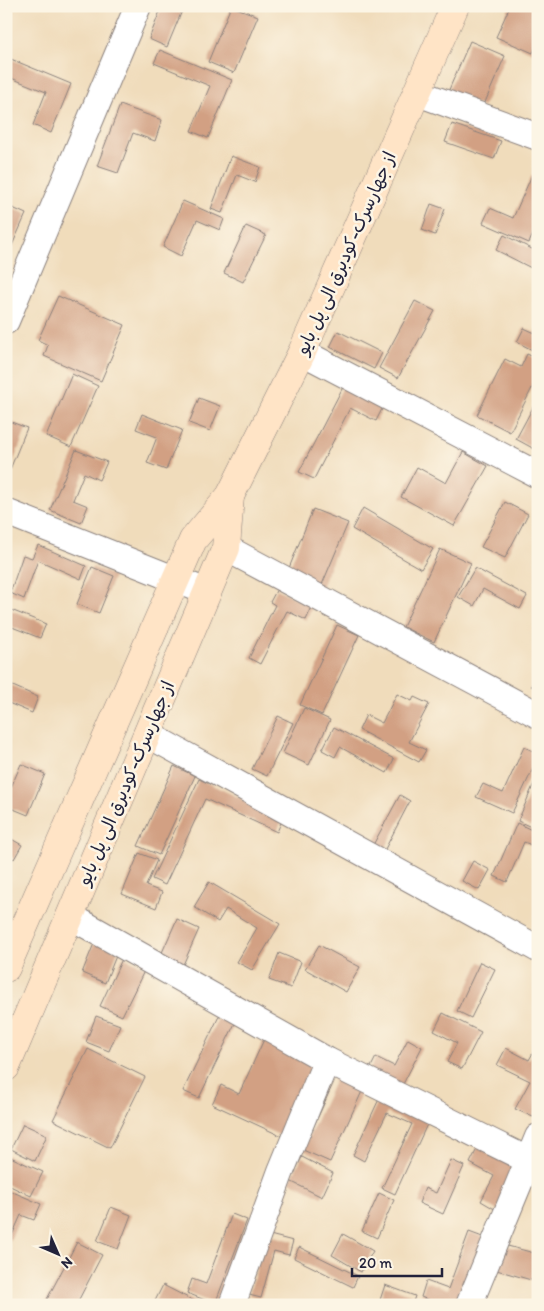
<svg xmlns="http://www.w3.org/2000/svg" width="544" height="1311" font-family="Itim,'Playpen Sans Arabic',sans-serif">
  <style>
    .building { fill: #d2a083 }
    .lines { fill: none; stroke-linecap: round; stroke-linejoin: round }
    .street-casing { stroke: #897f7b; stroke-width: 28 }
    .secondary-casing { stroke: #897f7b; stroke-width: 29 }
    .street { stroke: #fff; stroke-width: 26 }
    .secondary { stroke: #ffe4c6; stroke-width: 28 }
    .labels { text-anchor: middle; stroke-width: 5; stroke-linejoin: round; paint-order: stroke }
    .street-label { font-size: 18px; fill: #22223b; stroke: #fcf5e5 }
  </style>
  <rect width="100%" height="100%" fill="#fcf5e5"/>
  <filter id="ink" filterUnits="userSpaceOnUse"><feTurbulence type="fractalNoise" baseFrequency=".02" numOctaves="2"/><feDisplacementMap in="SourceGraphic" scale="10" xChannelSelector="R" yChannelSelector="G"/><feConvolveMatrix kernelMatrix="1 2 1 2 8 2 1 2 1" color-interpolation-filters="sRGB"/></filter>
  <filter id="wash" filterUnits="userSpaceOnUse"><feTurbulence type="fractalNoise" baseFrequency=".0096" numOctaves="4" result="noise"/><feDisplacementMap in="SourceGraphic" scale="20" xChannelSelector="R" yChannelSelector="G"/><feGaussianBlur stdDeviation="1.12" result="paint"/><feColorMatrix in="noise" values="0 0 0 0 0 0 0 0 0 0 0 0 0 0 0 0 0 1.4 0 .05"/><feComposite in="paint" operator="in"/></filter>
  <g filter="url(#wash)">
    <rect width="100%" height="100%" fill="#f0dcbb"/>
    <g id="blocks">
      <g class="building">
        <polygon points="162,6 184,6 167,47 149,39"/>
        <polygon points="231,6 258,16 234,73 208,62"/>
        <polygon points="510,6 538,6 538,41 533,53 496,37"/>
        <polygon points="470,41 505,56 483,107 448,92"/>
        <polygon points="160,50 232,80 208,138 191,131 210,86 154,63"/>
        <polygon points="6,57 71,84 51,133 33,125 46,92 6,76"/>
        <polygon points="120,105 162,120 155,141 133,133 118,173 97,166"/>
        <polygon points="452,124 501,141 494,159 445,142"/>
        <polygon points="231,156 260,167 255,182 237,175 222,213 211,209"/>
        <polygon points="532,175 538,178 538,223 529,243 483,223 490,208 513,218"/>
        <polygon points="183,201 224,219 220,230 197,220 181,256 163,247"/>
        <polygon points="431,204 445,209 435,235 422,230"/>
        <polygon points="6,205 26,214 6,259"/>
        <polygon points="246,226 266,235 243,282 224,273"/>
        <polygon points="504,235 538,252 537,271 496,250"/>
        <polygon points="58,296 125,325 101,381 44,356 48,345 38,340"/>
        <polygon points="415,301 435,311 398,378 379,368"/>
        <polygon points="538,327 538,353 517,342 524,328 535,333"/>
        <polygon points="338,331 382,353 374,369 330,347"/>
        <polygon points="527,354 538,359 538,376 510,432 477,415 505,359 521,367"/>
        <polygon points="72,374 98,386 71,447 46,436"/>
        <polygon points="343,387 383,407 376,421 350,408 314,479 299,472"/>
        <polygon points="199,398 220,406 210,431 189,423"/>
        <polygon points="538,398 538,451 516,439"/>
        <polygon points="142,414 182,430 166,470 147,463 157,437 136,429"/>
        <polygon points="6,420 27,428 6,479"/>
        <polygon points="76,450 107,462 99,480 84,473 73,500 88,506 81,523 50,510"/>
        <polygon points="463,452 488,466 454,526 401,497 417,467 446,483"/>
        <polygon points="505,502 528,514 505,558 481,547"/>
        <polygon points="363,508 433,549 421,569 352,529"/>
        <polygon points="313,509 348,523 321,587 287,573"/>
        <polygon points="38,545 86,566 81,579 38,560 24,599 10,593 23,555 32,558"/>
        <polygon points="440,549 471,563 434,642 403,627"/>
        <polygon points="92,567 114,576 99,613 77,604"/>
        <polygon points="475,568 527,596 520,609 483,589 474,606 458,597"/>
        <polygon points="277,589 312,607 306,620 287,611 260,664 249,658 275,605 270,602"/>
        <polygon points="6,608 46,624 40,638 12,627 6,642"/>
        <polygon points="337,625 359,635 322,715 300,705"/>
        <polygon points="538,672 538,689 531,686"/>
        <polygon points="6,683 38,697 32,713 6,702"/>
        <polygon points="397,694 412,701 414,697 429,704 409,742 426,750 419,762 359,730 366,715 382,723"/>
        <polygon points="304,708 330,720 309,765 283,753"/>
        <polygon points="278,716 293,723 267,776 252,769"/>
        <polygon points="334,727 394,759 387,773 340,747 335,757 322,750"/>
        <polygon points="524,747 538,753 538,758 512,813 476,797 483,784 503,793"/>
        <polygon points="21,764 45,774 28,815 6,806 6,799"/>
        <polygon points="174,766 195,776 159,855 138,846"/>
        <polygon points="538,774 538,811 531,827 518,821"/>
        <polygon points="199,779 283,818 277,832 205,799 165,885 152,879"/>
        <polygon points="400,795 410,801 384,851 373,845"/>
        <polygon points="517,823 538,833 538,844 536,847 524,842 507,882 494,876"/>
        <polygon points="6,836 22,845 14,859 6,854"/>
        <polygon points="139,853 157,860 146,886 162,892 156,908 122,894"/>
        <polygon points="473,861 490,870 479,890 462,881"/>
        <polygon points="209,882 280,924 252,970 237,962 257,928 226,909 218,922 194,907"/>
        <polygon points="177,919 199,929 182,967 160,957"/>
        <polygon points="95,941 118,951 105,983 82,973"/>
        <polygon points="319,945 360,967 346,992 305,969"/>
        <polygon points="279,953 301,962 291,988 269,980"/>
        <polygon points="123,957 146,967 122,1016 100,1006"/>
        <polygon points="480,962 495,969 471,1018 457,1011"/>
        <polygon points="222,1010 238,1017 199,1098 183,1091"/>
        <polygon points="443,1013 481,1032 462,1069 447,1062 457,1043 434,1031"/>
        <polygon points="96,1016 120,1025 109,1051 86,1042"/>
        <polygon points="266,1035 316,1058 281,1136 212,1104 221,1085 239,1094"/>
        <polygon points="408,1039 422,1047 400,1090 368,1073 376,1057 394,1066"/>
        <polygon points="538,1044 538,1107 533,1117 515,1109 530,1081 497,1065 506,1048 529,1060"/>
        <polygon points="88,1049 145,1077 110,1148 53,1120"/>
        <polygon points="337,1075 364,1087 330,1162 303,1150"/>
        <polygon points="380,1097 429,1120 395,1194 382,1188 412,1124 387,1113 364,1161 353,1155"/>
        <polygon points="23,1124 47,1135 35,1161 11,1149"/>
        <polygon points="478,1147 520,1169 498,1211 481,1201 494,1176 470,1163"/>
        <polygon points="6,1155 43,1172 31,1196 6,1184"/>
        <polygon points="302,1157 333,1173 322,1197 290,1181"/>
        <polygon points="451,1160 464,1166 443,1214 419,1203 425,1188 436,1193"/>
        <polygon points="6,1189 41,1204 34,1220 21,1215 6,1249 8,1208"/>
        <polygon points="379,1193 394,1200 377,1238 362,1231"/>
        <polygon points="111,1207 131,1215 118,1249 97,1241"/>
        <polygon points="232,1214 247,1220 215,1304 187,1293 192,1279 206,1284"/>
        <polygon points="469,1232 488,1239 463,1305 441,1305 421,1297 426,1281 448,1289"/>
        <polygon points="266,1234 293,1241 289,1255 274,1251 261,1298 249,1295"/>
        <polygon points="343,1234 373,1251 361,1272 332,1255"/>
        <polygon points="77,1242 102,1255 76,1305 44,1305"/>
        <polygon points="500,1244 538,1254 538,1282 493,1269"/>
        <polygon points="299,1247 358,1276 353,1287 294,1258"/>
        <polygon points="163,1285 202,1305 153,1305"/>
        <polygon points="385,1285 415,1296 412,1305 384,1305 379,1303"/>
        <polygon points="242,1300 259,1304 259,1305 241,1305"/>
      </g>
    </g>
  </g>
  <g filter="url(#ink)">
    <use href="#blocks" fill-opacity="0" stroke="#897f7b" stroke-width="1"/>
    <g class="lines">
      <defs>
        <g id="street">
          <polyline points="418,93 538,137"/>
          <polyline points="6,321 138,6"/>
          <polyline points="302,352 538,475"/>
          <polyline points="6,512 207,592"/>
          <polyline points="226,548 538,715"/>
          <polyline points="147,734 538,949"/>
          <polyline points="70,916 328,1061 538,1165"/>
          <polyline points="232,1305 281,1171 323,1069 328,1061"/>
          <polyline points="469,1305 538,1137"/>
        </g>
        <g id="secondary">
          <polyline points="6,968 193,540 230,496 302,352 455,6"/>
          <polyline points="6,1067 226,548 230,496"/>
        </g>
      </defs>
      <use href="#street" class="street-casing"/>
      <use href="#secondary" class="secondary-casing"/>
      <use href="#street" class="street"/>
      <use href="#secondary" class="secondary"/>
    </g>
  </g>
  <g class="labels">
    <g class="street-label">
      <text transform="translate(346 253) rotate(-66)" y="6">از جهارسرک-کودبرق الی پل بایو</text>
      <text transform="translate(126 783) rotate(-67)" y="6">از جهارسرک-کودبرق الی پل بایو</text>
    </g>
  </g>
  <rect width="544" height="1311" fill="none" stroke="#fcf5e5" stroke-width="25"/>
  <g transform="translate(58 1254) rotate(135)" stroke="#fcf5e5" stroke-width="4" paint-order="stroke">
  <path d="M0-4L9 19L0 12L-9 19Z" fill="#22223b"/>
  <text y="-8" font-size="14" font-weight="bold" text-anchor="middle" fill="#22223b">N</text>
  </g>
  <path d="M352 1268v8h90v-8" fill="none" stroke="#22223b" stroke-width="2.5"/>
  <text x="359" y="1268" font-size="15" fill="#22223b" stroke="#fcf5e5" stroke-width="4" paint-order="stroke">20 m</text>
</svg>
